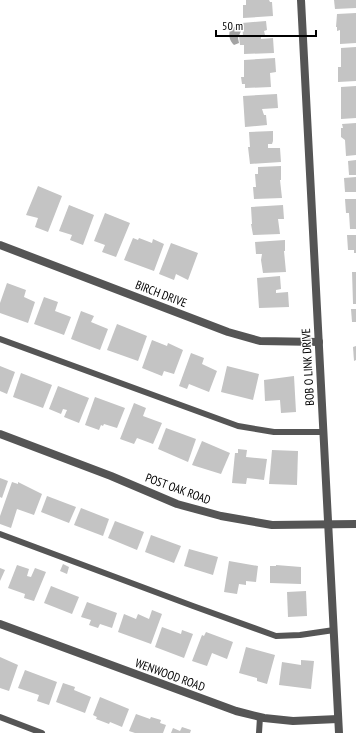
<svg xmlns="http://www.w3.org/2000/svg" width="356" height="733" font-family="'PT Sans Narrow',sans-serif">
  <style>
    .water { fill: #a3a3a3 }
    .building { fill: #c4c4c4 }
    .lines { fill: none; stroke-linecap: round; stroke-linejoin: round }
    .lane { stroke: #555; stroke-width: 6 }
    .street { stroke: #555; stroke-width: 8 }
    .labels { text-anchor: middle; stroke-width: 3; stroke-linejoin: round; paint-order: stroke }
    .street-label { font-size: 12px; fill: #000; stroke: #fff }
  </style>
  <rect width="100%" height="100%" fill="#fff"/>
  <path class="water" d="M237,26L241,31L238,38L239,43L234,45C229,41 228,33 231,28Z"/>
  <g class="building">
    <polygon points="246,0 269,0 270,2 272,2 273,16 243,18 243,5 246,5"/>
    <polygon points="334,0 356,0 356,8 335,9"/>
    <polygon points="356,13 356,43 340,44 340,30 337,31 337,27 336,27 337,14"/>
    <polygon points="266,21 267,30 264,31 265,35 261,35 261,39 273,38 274,53 244,54 244,45 240,45 239,36 243,36 242,23"/>
    <polygon points="356,47 356,81 338,82 338,67 341,67 341,48"/>
    <polygon points="275,58 276,72 270,73 271,87 245,88 245,84 242,84 241,77 244,77 244,60"/>
    <polygon points="356,86 356,118 341,119 341,87"/>
    <polygon points="277,94 278,108 262,109 264,115 266,115 267,125 245,127 243,96"/>
    <polygon points="356,123 356,155 346,156 345,140 341,137 341,128 343,128 342,124"/>
    <polygon points="273,131 273,141 272,144 268,144 268,148 280,148 281,162 250,164 248,147 250,147 249,132"/>
    <polygon points="356,160 356,175 349,175 348,161"/>
    <polygon points="281,166 281,180 280,180 282,198 254,199 253,187 256,187 255,174 258,174 258,167"/>
    <polygon points="356,177 356,192 345,192 344,178"/>
    <polygon points="38,186 62,196 48,232 35,227 38,218 26,215"/>
    <polygon points="345,199 356,199 356,229 350,229 349,213 346,213"/>
    <polygon points="69,205 94,215 83,245 70,240 72,235 59,231"/>
    <polygon points="283,205 284,219 278,219 280,234 253,235 251,224 252,224 251,207"/>
    <polygon points="105,213 130,223 116,257 102,252 105,245 94,241"/>
    <polygon points="347,235 356,235 356,253 354,253 354,250 348,250"/>
    <polygon points="133,238 138,240 139,238 152,243 153,239 164,244 154,271 124,260"/>
    <polygon points="285,240 285,251 284,251 286,272 263,273 261,260 262,254 256,254 255,242"/>
    <polygon points="171,243 198,253 188,280 176,274 174,280 159,274"/>
    <polygon points="352,272 356,272 356,304 353,304"/>
    <polygon points="280,276 281,289 276,290 276,293 288,292 289,307 259,308 257,278"/>
    <polygon points="7,283 26,290 24,297 35,302 28,323 0,313 0,303"/>
    <polygon points="44,297 58,302 55,311 71,317 64,335 34,324"/>
    <polygon points="351,309 356,309 356,322 352,322"/>
    <polygon points="81,311 94,316 91,322 108,329 100,350 71,339"/>
    <polygon points="117,324 147,336 138,361 107,350"/>
    <polygon points="152,340 167,346 168,343 183,350 174,374 164,371 162,376 142,368"/>
    <polygon points="356,346 356,360 354,361 353,347"/>
    <polygon points="191,353 204,358 202,364 217,371 209,392 189,384 187,389 179,386"/>
    <polygon points="0,366 15,372 7,394 0,391"/>
    <polygon points="227,366 259,374 253,400 221,392"/>
    <polygon points="21,373 52,385 43,408 13,397"/>
    <polygon points="294,376 296,412 281,413 280,400 265,401 264,380"/>
    <polygon points="58,386 89,398 79,423 64,417 67,410 63,409 61,414 49,409"/>
    <polygon points="95,397 125,408 117,428 104,424 103,426 101,425 99,430 85,425"/>
    <polygon points="134,403 146,408 143,416 162,423 153,444 137,438 134,444 120,439"/>
    <polygon points="166,428 196,439 188,462 158,449"/>
    <polygon points="202,441 230,453 221,474 192,465"/>
    <polygon points="238,449 247,450 246,457 267,459 264,480 247,478 246,484 232,483 235,453 238,453"/>
    <polygon points="272,450 298,451 297,485 269,484"/>
    <polygon points="0,478 8,481 2,498 0,497"/>
    <polygon points="12,482 18,484 18,482 42,494 34,515 17,509 11,528 0,524 0,516"/>
    <polygon points="47,496 76,507 69,523 41,512"/>
    <polygon points="81,508 109,519 103,536 74,525"/>
    <polygon points="115,521 144,532 137,550 108,538"/>
    <polygon points="151,535 181,546 174,563 145,552"/>
    <polygon points="189,549 218,557 213,575 184,566"/>
    <polygon points="229,561 258,566 256,582 246,581 246,585 239,584 237,594 224,592"/>
    <polygon points="63,564 69,567 67,574 60,571"/>
    <polygon points="17,565 29,569 27,576 31,577 35,568 46,572 34,601 24,598 25,594 8,588"/>
    <polygon points="276,565 301,567 301,584 270,583 270,566 276,566"/>
    <polygon points="0,568 5,570 0,581"/>
    <polygon points="51,586 79,597 72,614 44,603"/>
    <polygon points="306,591 307,616 288,617 287,592"/>
    <polygon points="87,602 117,613 112,628 100,624 98,628 89,625 91,620 81,617"/>
    <polygon points="152,610 162,614 151,644 118,632 124,614 136,619 138,614 149,619"/>
    <polygon points="162,627 181,634 182,630 193,634 184,658 155,647"/>
    <polygon points="206,632 233,642 227,659 212,653 207,666 192,661 202,635 204,636"/>
    <polygon points="246,647 275,655 267,684 257,681 257,678 239,673"/>
    <polygon points="0,657 18,665 9,691 0,688"/>
    <polygon points="301,660 314,661 311,689 279,685 282,662 301,665"/>
    <polygon points="25,670 57,682 49,705 37,701 39,695 18,688"/>
    <polygon points="63,683 75,687 74,690 91,697 85,713 56,702"/>
    <polygon points="100,697 129,709 122,727 110,722 109,724 96,719 97,717 93,715"/>
    <polygon points="136,714 150,719 151,717 161,720 160,723 166,725 163,733 135,733 129,731"/>
    <polygon points="182,727 191,730 190,733 171,733 173,728 180,731"/>
  </g>
  <g class="lines">
    <g class="lane">
      <polyline points="0,339 238,426 274,432 324,432"/>
      <polyline points="0,534 193,606 276,636 300,635 334,630"/>
      <polyline points="0,717 42,733"/>
      <polyline points="259,733 260,717"/>
    </g>
    <g class="street">
      <polyline points="301,0 339,733"/>
      <polyline points="0,245 228,332 260,341 319,342"/>
      <polyline points="0,434 111,476 177,504 221,516 272,525 356,524"/>
      <polyline points="0,624 236,711 264,718 293,721 338,719"/>
    </g>
  </g>
  <g class="labels">
    <g class="street-label">
      <text transform="translate(161 294) rotate(21)" y="4">BIRCH DRIVE</text>
      <text transform="translate(308 367) rotate(-93)" y="4">BOB O LINK DRIVE</text>
      <text transform="translate(178 489) rotate(20)" y="4">POST OAK ROAD</text>
      <text transform="translate(170 675) rotate(20)" y="4">WENWOOD ROAD</text>
    </g>
  </g>
  <path d="M216 30v6h100v-6" fill="none" stroke="#000000" stroke-width="2"/>
  <text x="222" y="30" font-size="12" fill="#000000" stroke="#ffffff" stroke-width="3" paint-order="stroke">50 m</text>
</svg>
